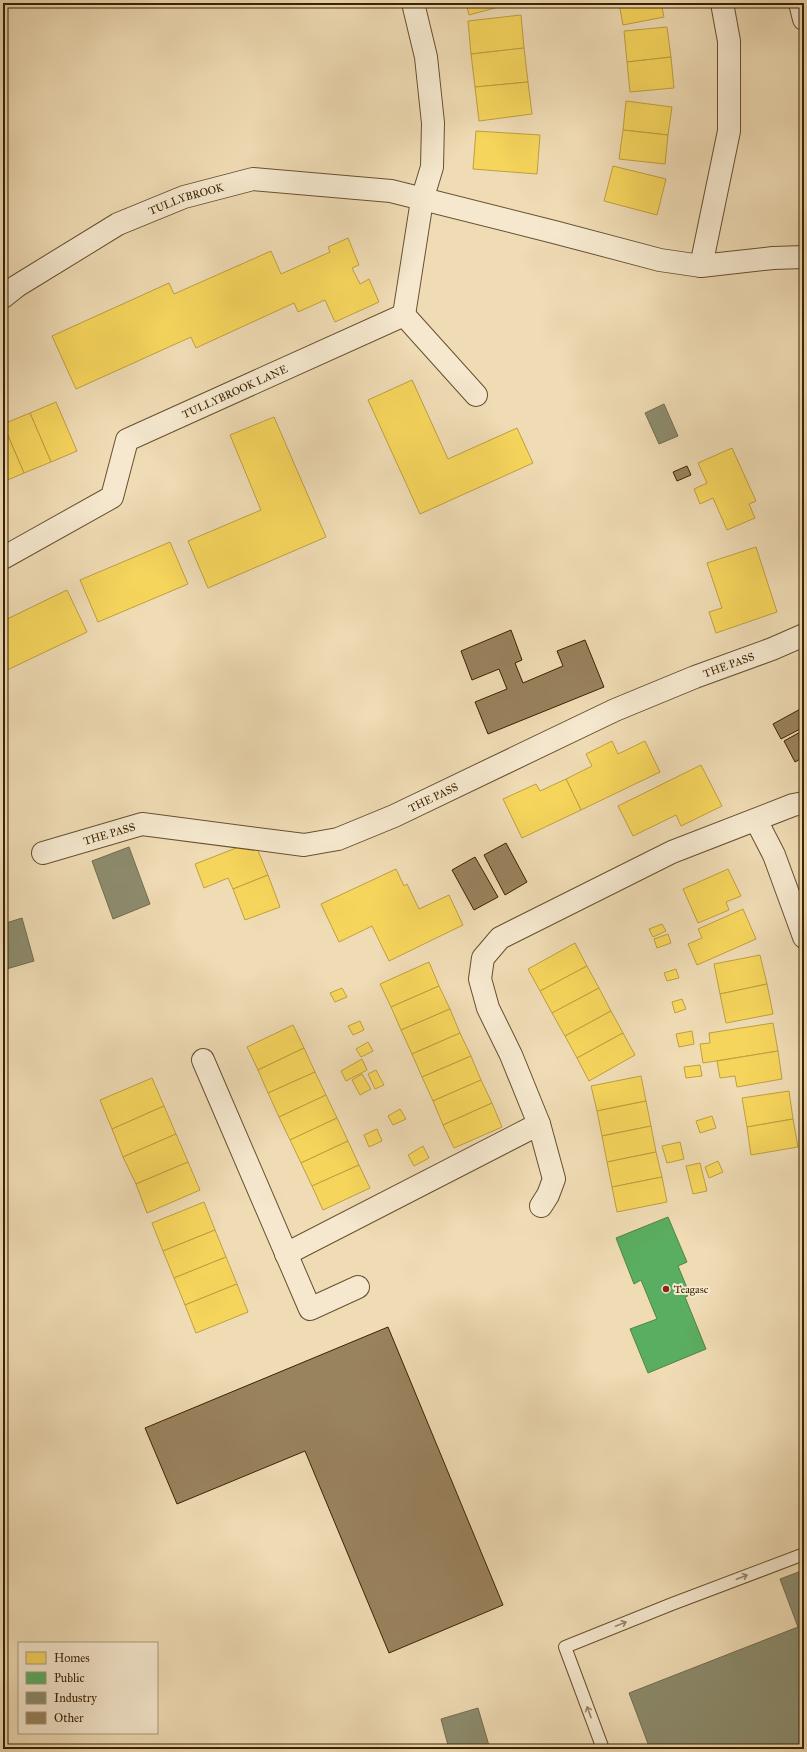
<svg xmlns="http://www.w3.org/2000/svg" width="807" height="1752" font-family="'IM FELL Great Primer',serif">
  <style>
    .homes { fill: #f6d55c; stroke: #be9f41 }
    .public { fill: #5aae61; stroke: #518444 }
    .industry { fill: #8c8c6e; stroke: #746c4d }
    .building { fill: #99825e; stroke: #3b2201 }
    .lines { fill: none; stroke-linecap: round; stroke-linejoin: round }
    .service-casing { stroke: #68502e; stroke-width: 14 }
    .minor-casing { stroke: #68502e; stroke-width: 24 }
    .service { stroke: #f5e8ce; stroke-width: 12 }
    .minor { stroke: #f5e8ce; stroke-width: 22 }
    .oneway { stroke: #988568 }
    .poi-dot { fill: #8f2418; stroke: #f5e8ce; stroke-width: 1.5 }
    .labels { text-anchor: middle; stroke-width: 4; stroke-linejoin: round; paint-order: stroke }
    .street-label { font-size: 11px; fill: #3b2201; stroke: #f5e8ce }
    .poi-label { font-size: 11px; fill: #3b2201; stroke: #f5e8ce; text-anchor: start }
  </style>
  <rect width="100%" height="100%" fill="#efdbb4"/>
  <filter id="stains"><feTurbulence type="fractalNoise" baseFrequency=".005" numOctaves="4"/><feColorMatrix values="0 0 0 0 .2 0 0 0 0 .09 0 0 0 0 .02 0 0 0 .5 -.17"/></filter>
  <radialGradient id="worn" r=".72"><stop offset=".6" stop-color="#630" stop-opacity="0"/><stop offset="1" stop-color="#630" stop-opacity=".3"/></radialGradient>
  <g class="homes">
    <polygon points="466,3 513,3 469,15"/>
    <polygon points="619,3 661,3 664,17 623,25"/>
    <polygon points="521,15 524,48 471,54 468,21"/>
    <polygon points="667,27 671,57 627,62 624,31"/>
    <polygon points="524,48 528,82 475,87 471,54"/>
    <polygon points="671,57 674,88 630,92 627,62"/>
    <polygon points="528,82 532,114 479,121 475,87"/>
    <polygon points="626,101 672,107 668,135 623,130"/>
    <polygon points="623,130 668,135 665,164 619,159"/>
    <polygon points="476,131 540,135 537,174 473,169"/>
    <polygon points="613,166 666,179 657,215 604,201"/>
    <polygon points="348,238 359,265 352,268 360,284 369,279 379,302 335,322 325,300 298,312 294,303 196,348 191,337 76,389 52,336 169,283 174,294 271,251 281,274 330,252 328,247"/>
    <polygon points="412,380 448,459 517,428 533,463 420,514 368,400"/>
    <polygon points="56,402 77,451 51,462 30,413"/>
    <polygon points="30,413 51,462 24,473 3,424"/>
    <polygon points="274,417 326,537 208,588 188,541 261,510 230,435"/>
    <polygon points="3,424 24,473 3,482"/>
    <polygon points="732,448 756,501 749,504 755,518 727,530 713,498 700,504 694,489 707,483 698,463"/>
    <polygon points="170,542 188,584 98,622 80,580"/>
    <polygon points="756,547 777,612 716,633 709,612 722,608 707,563"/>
    <polygon points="67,590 87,632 3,672 3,621"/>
    <polygon points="612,741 618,754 645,741 660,772 581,810 566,779 592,766 586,754"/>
    <polygon points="701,765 722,806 681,826 676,815 633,836 618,806"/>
    <polygon points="566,779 581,810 522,838 503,799 536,784 540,791"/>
    <polygon points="254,841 268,875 233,889 228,878 204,888 195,864"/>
    <polygon points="396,869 404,886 407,884 419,909 449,895 463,925 389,961 372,926 339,942 321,904"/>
    <polygon points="728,869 741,896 726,902 729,910 698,923 683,889"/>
    <polygon points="268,875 280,907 245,920 233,889"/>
    <polygon points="743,909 756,939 697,965 688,944 702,938 698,929"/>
    <polygon points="662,924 666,931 653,937 649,929"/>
    <polygon points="668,934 671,943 657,948 654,939"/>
    <polygon points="575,943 587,966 540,991 528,969"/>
    <polygon points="760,955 767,984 720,994 714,964"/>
    <polygon points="429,962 439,986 391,1007 380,984"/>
    <polygon points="587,966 599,988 552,1013 540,991"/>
    <polygon points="676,969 679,978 667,981 664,973"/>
    <polygon points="767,984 773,1014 726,1023 720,994"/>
    <polygon points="439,986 450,1009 401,1030 391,1007"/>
    <polygon points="342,988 347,997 335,1002 330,993"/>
    <polygon points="599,988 611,1011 565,1036 552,1013"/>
    <polygon points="682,999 686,1009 675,1013 672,1002"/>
    <polygon points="450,1009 460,1033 412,1054 401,1030"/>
    <polygon points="611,1011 623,1033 577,1058 565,1036"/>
    <polygon points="360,1021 364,1030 353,1035 348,1026"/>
    <polygon points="773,1023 778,1051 703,1063 700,1044 710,1043 709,1033"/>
    <polygon points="293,1025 304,1048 258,1070 247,1047"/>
    <polygon points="692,1031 694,1044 679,1047 676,1034"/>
    <polygon points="460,1033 471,1056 422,1077 412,1054"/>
    <polygon points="623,1033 635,1055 589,1081 577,1058"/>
    <polygon points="368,1042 373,1051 361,1057 356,1049"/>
    <polygon points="304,1048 315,1072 268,1093 258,1070"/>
    <polygon points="778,1051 782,1079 737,1087 735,1076 720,1078 717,1061"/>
    <polygon points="471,1056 481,1080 433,1101 422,1077"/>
    <polygon points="362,1059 367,1070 346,1081 341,1071"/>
    <polygon points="700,1065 702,1076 686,1078 684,1067"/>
    <polygon points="376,1070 384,1085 375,1089 368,1074"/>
    <polygon points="315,1072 326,1095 279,1117 268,1093"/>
    <polygon points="362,1074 371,1089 360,1095 352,1080"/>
    <polygon points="641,1076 646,1101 597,1111 591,1086"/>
    <polygon points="152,1078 164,1106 112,1129 100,1100"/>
    <polygon points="481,1080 492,1103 443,1125 433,1101"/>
    <polygon points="789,1091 793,1119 747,1127 742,1098"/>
    <polygon points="326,1095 337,1118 290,1140 279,1117"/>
    <polygon points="646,1101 651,1126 602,1136 597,1111"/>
    <polygon points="492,1103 502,1127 454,1148 443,1125"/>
    <polygon points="164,1106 176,1134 123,1157 112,1129"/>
    <polygon points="400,1109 406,1119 393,1125 388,1116"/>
    <polygon points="712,1116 716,1128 700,1133 696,1121"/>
    <polygon points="337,1118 348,1141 301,1163 290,1140"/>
    <polygon points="793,1119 798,1147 751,1155 747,1127"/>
    <polygon points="651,1126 656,1152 607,1162 602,1136"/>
    <polygon points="377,1129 382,1141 369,1147 364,1135"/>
    <polygon points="176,1134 188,1162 136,1184 123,1157"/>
    <polygon points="348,1141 359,1165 312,1186 301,1163"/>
    <polygon points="680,1142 684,1159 667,1163 662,1146"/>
    <polygon points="423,1146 429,1158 414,1166 408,1155"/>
    <polygon points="656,1152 662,1177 612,1187 607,1162"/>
    <polygon points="718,1161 723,1172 709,1178 705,1167"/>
    <polygon points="188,1162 200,1190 147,1213 136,1184"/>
    <polygon points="700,1163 707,1191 693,1194 686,1166"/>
    <polygon points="359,1165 370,1188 323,1210 312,1186"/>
    <polygon points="662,1177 667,1202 617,1212 612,1187"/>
    <polygon points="204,1202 215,1230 163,1251 152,1223"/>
    <polygon points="215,1230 226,1257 174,1278 163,1251"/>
    <polygon points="226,1257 237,1284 185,1305 174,1278"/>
    <polygon points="237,1284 248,1312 196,1333 185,1305"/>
  </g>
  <polygon class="public" points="668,1217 687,1262 678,1266 690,1295 685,1297 706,1349 648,1373 630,1329 657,1319 641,1280 634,1284 616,1238"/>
  <g class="industry">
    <polygon points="664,404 678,436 659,444 645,413"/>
    <polygon points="129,847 150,904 113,919 92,861"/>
    <polygon points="22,918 34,961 3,970 3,924"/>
    <polygon points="804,1570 804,1749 650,1749 629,1693 798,1627 780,1579"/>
    <polygon points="478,1708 490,1749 449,1749 441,1719"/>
  </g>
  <g class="building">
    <polygon points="687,466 691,475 677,481 673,472"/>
    <polygon points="511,630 522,660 515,663 523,683 563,666 557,651 585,640 604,687 488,734 475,702 507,689 499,669 472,680 461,651"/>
    <polygon points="804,707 804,727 781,739 773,724"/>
    <polygon points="804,730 804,757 795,762 784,741"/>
    <polygon points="506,843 527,882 505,895 484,855"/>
    <polygon points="475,857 498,897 474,910 452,870"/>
    <polygon points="388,1327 503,1605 389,1653 305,1451 177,1504 145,1428"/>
  </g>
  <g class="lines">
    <defs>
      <polyline id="service" points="603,1749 565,1647 672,1604 804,1554"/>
      <g id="minor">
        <polyline points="800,3 804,19"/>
        <polyline points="701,266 729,131 729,41 722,3"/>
        <path id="s1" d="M3,297L17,286L118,224L184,197L253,179L391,191L554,232L660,260L701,266L773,258L804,257"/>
        <polyline points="404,315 476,395"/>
        <path id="s2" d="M3,558L112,497L127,440L404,315L422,200L432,167L433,123L426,57L413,3"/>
        <polyline points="756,820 774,855 804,937"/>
        <path id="s3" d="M43,853L142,824L304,845L338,839L394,816L615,710L695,677L772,649L804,635"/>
        <polyline points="203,1060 310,1309 358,1287"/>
        <polyline points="541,1206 548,1195 554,1179 539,1124 511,1055 488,1008 480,979 483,958 500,938 672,852 793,805 804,803"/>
        <polyline points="286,1254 539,1124"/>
      </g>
    </defs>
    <use href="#service" class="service-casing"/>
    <use href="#minor" class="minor-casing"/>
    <use href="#service" class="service"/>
    <use href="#minor" class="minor"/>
  </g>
  <defs><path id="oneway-shaft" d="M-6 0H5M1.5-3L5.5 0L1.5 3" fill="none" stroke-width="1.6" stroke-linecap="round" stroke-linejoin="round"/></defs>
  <g class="oneway">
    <use href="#oneway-shaft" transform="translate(742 1577) rotate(-21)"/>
    <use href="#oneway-shaft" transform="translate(621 1624) rotate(-22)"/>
    <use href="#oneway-shaft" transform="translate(589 1712) rotate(-110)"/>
  </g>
  <circle class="poi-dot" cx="666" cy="1289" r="4"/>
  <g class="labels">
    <g class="street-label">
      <text dy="4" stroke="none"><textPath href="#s1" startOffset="209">TULLYBROOK</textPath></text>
      <text dy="4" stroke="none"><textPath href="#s2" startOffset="302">TULLYBROOK LANE</textPath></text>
      <text dy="4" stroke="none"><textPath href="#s3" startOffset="729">THE PASS</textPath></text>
      <text dy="4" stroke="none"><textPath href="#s3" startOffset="405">THE PASS</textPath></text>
      <text dy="4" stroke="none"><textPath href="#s3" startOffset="69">THE PASS</textPath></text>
    </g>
    <g class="poi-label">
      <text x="674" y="1293">Teagasc</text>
    </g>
  </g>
  <rect width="807" height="1752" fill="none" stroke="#efdbb4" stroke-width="16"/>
  <rect x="4" y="4" width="799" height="1744" fill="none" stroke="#3b2201" stroke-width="2"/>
  <rect x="8" y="8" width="791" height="1736" fill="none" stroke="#3b2201"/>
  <rect x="18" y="1642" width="140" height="92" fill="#f5e8ce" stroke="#ab997c"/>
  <rect x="26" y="1652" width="20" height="12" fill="#f6d55c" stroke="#ab997c"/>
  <text x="54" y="1662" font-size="12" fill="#3b2201">Homes</text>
  <rect x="26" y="1672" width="20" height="12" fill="#5aae61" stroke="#ab997c"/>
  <text x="54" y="1682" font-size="12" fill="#3b2201">Public</text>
  <rect x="26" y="1692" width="20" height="12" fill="#8c8c6e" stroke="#ab997c"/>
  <text x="54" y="1702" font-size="12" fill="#3b2201">Industry</text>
  <rect x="26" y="1712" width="20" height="12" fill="#99825e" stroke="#ab997c"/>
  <text x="54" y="1722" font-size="12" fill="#3b2201">Other</text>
  <rect width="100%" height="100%" filter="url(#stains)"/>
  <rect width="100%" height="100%" fill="url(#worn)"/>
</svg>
